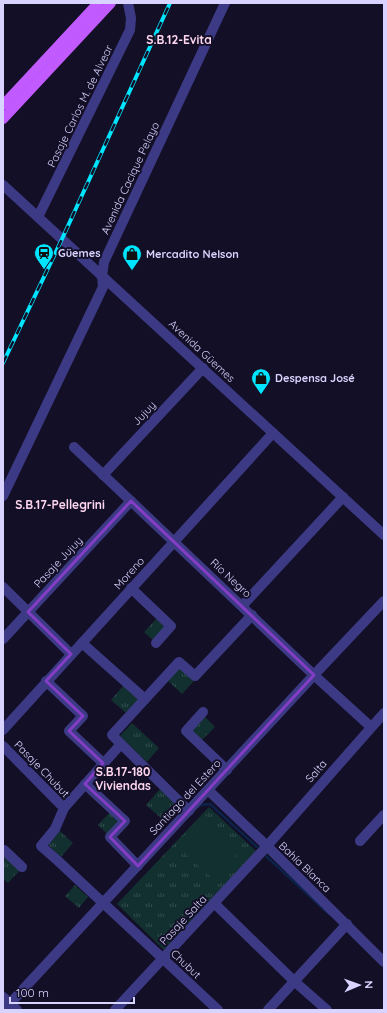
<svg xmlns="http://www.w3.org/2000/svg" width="387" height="1013" font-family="Quicksand,sans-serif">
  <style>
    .grass { fill: url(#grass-tufts) }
    .pitch { fill: #12302f }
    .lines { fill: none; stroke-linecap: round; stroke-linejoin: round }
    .stream { stroke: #0c2248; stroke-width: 2.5 }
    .minor { stroke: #3d3a85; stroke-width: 10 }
    .major { stroke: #c25bff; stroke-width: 10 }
    .rail-casing { stroke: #00e5ff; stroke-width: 4 }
    .rail { stroke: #130f26; stroke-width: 2.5; stroke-dasharray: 8; stroke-linecap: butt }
    .marked { fill: none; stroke: #843dc5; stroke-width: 3; stroke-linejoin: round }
    .labels { text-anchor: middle; stroke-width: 4; stroke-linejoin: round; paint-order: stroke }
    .street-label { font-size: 11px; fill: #d9d4ff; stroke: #130f26 }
    .poi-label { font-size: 11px; font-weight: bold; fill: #d9d4ff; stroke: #130f26; text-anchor: start }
    .neighbourhood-label { font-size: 12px; font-weight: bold; fill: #ffd6f0; stroke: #130f26 }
  </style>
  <defs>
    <pattern id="grass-tufts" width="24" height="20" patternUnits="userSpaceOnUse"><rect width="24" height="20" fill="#12302f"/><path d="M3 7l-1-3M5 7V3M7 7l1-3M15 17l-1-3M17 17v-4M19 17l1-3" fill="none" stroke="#344d4e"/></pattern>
  </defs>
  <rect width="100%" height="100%" fill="#130f26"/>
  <g class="grass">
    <polygon points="158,617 169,627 156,643 144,632"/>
    <polygon points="179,666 194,681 182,694 166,679"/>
    <polygon points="124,685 140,699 127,714 111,700"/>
    <polygon points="204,716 215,727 200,742 189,731"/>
    <polygon points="132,723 159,748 147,762 120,736"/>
    <polygon points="160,789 175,802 161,818 146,805"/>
    <polygon points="209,807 256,851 164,950 117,904"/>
    <polygon points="111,811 122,822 109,836 98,825"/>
    <polygon points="60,831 73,843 61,857 48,845"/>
    <polygon points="5,855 20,870 8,883 3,879 3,857"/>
    <polygon points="75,885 88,897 79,908 65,896"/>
  </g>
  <polygon class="pitch" points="204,814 242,848 214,880 176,845"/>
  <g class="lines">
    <g class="stream">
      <polyline points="198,807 200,805 210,804 257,847"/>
      <polyline points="266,856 329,914"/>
    </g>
    <g class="minor">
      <polyline points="3,185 384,535"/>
      <polyline points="38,217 130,30 131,18 128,3"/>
      <polyline points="74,447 314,675 371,727"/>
      <polyline points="103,475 203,368"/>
      <polyline points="3,496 103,287 102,276 104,262 225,3"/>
      <polyline points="3,587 71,654"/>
      <polyline points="131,588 171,626 156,643"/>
      <polyline points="242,606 343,497"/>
      <polyline points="3,639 131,501"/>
      <polyline points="82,643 145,699"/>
      <polyline points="46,681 83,716 69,731 103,763"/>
      <polyline points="203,712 186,731 227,770"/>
      <polyline points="3,730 273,433"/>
      <polyline points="121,744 189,811"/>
      <polyline points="3,746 64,808"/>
      <polyline points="85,784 125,821 110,837 138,866"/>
      <polyline points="208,790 267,846 384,962"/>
      <polyline points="360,841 384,815"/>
      <polyline points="3,851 4,850 22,867"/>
      <polyline points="214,903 294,981 327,1010"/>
      <polyline points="3,997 17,1010"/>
      <polyline points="4,1010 314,675 384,601"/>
      <polyline points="115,1010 267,846 384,713"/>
      <polyline points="218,1010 57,860 41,846 55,829 64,808 121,744 112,735 179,662 195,676 252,615"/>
      <polyline points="268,1010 347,924"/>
    </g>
    <g class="major">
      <polyline points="3,105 98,3"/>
      <polyline points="3,119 111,3"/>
    </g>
    <defs>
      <polyline id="rail" points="3,363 62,239 170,3"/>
    </defs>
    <use href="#rail" class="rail-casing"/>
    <use href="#rail" class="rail"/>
  </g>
  <path class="marked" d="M131,501L314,675L138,866L110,837L125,821L85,784L103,763L69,731L83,716L46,681L71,654L28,612Z"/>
  <defs>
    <symbol id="station-pin" viewBox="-11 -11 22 30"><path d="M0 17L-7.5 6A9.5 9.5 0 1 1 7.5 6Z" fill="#00e5ff" stroke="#130f26"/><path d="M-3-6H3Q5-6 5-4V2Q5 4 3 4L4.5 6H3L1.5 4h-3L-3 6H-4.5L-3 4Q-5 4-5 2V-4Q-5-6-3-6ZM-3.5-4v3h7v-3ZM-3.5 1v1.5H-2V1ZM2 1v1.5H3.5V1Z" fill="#111"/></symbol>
    <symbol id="shop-pin" viewBox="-11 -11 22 30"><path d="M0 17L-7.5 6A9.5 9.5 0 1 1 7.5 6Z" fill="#00e5ff" stroke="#130f26"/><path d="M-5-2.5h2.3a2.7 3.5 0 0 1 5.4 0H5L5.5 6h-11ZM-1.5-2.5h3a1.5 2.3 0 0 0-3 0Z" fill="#111"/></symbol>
  </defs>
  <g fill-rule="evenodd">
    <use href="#station-pin" x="33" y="242" width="22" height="30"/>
    <use href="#shop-pin" x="121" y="243" width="22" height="30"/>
    <use href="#shop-pin" x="250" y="367" width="22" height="30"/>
  </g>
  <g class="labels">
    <g class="street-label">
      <text transform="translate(80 106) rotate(-64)" y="4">Pasaje Carlos M. de Alvear</text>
      <text transform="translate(130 178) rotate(-65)" y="4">Avenida Cacique Pelayo</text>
      <text transform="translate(202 351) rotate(43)" y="4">Avenida Güemes</text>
      <text transform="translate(144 413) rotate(-47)" y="4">Jujuy</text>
      <text transform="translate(58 562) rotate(-47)" y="4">Pasaje Jujuy</text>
      <text transform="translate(129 573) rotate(-48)" y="4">Moreno</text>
      <text transform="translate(231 578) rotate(43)" y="4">Río Negro</text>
      <text transform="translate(42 769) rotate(46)" y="4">Pasaje Chubut</text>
      <text transform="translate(316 771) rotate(-49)" y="4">Salta</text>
      <text transform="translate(185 797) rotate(-47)" y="4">Santiago del Estero</text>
      <text transform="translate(305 867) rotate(44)" y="4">Bahía Blanca</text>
      <text transform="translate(183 920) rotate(-47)" y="4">Pasaje Salta</text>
      <text transform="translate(186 964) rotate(43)" y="4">Chubut</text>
    </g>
    <g class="poi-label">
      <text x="58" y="257">Güemes</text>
      <text x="146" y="258">Mercadito Nelson</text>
      <text x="275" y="382">Despensa José</text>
    </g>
    <g class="neighbourhood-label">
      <text x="179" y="44">S.B.12-Evita</text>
      <text x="60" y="509">S.B.17-Pellegrini</text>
      <text x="123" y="776">S.B.17-180<tspan x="123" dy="14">Viviendas</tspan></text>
    </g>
  </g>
  <rect width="387" height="1013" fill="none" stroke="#d9d4ff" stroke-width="8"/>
  <g transform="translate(359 985) rotate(88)" stroke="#130f26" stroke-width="3" paint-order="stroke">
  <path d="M0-3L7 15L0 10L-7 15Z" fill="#d9d4ff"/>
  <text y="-6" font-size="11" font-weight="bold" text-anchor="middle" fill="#d9d4ff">N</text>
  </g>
  <path d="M10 997v6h124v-6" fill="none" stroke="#d9d4ff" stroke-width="2"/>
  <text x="16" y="997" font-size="12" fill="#d9d4ff" stroke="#130f26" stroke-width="3" paint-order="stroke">100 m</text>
</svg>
